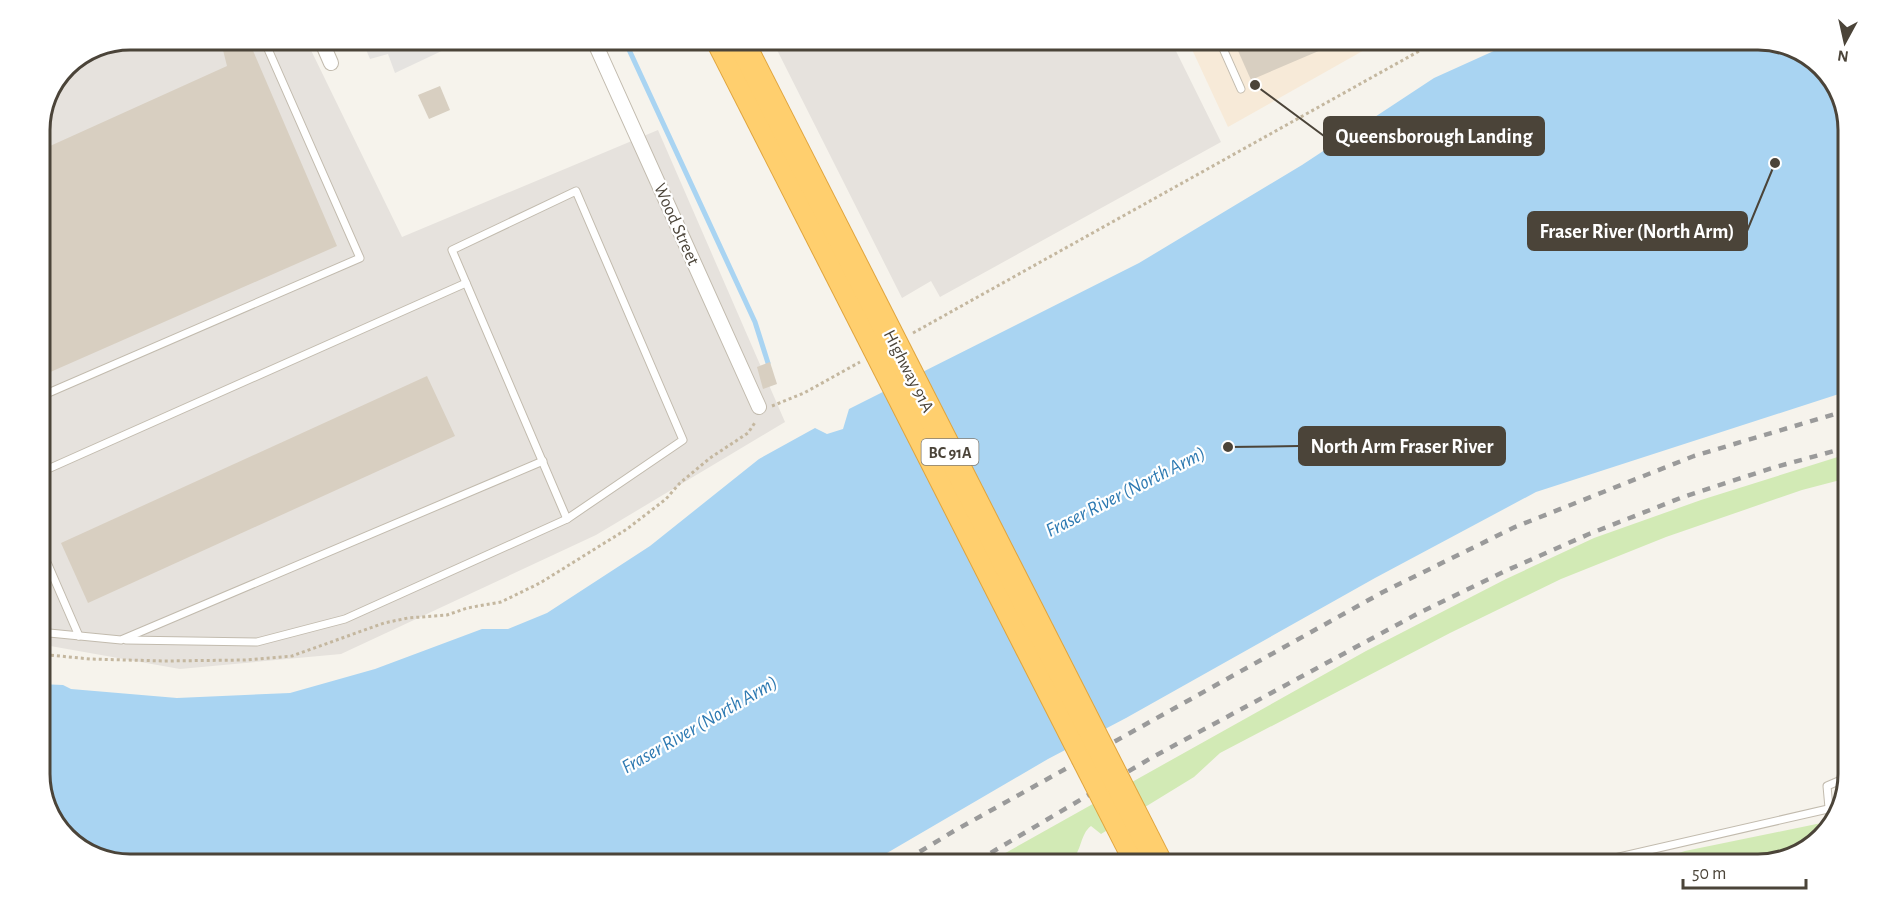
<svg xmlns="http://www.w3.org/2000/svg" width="1887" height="903" font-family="'Alegreya Sans',sans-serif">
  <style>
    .commercial { fill: #f7ead8 }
    .industrial { fill: #e6e2dd }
    .green { fill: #d2eab5 }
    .parking { fill: #e5e3e0 }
    .water { fill: #a9d4f2 }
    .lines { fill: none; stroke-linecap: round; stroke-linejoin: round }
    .stream { stroke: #a9d4f2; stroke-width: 5 }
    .building { fill: #d8cfc1 }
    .service-casing { stroke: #c2bbae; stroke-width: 9 }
    .minor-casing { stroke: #c2bbae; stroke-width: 16 }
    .path { stroke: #c4b79f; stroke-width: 3; stroke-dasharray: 3 3; stroke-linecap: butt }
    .service { stroke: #fff; stroke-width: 7 }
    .minor { stroke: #fff; stroke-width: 14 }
    .rail { stroke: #9a9a9a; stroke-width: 4.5; stroke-dasharray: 8 8; stroke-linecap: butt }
    .motorway-bridge-casing { stroke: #e0a43c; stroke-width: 28; stroke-linecap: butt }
    .motorway-bridge { stroke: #ffcf6e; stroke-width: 26 }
    .labels { text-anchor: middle; stroke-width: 4.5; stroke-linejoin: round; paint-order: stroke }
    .shield { fill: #fff; stroke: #817c74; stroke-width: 1.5 }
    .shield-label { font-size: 16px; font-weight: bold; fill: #4b4439 }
    .street-label { font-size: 18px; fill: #4b4439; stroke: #fff }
    .water-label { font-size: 20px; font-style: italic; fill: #2e7ab2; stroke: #fff }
    .rim { fill: none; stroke: #4b4439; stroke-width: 3 }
    .leader { fill: none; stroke: #4b4439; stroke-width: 2 }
    .callout-dot { fill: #4b4439; stroke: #fff; stroke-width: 2 }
    .callout { fill: #4b4439; stroke: #4b4439; stroke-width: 2 }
    .callout-label { font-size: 20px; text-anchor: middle; font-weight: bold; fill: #fff }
  </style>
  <rect width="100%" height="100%" fill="#f6f3ec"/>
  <polygon class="commercial" points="1189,43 1375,44 1228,127"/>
  <g class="industrial">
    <polygon points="130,39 306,40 402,237 658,130 785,422 596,535 341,654 180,669 39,644 39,124 66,65"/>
    <polygon points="773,42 1172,43 1221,142 940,297 931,281 902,298"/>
  </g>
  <g class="green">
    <path d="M1844,455V479L1802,490L1666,537L1561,579L1450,633L1220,753L1194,777L1101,834L1091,826C1080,834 1082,851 1071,861H991L1366,651L1506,579L1594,538L1701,500Z"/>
    <polygon points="1831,821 1807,849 1757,864 1644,864 1685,851"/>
  </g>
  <polygon class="parking" points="362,40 465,40 395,73 388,54 370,59"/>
  <polygon class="water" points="1507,45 1792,46 1832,79 1848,124 1845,392 1536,492 1375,578 1126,718 1048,759 875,860 95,857 58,828 39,779 39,684 63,685 71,689 177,698 290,693 375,669 482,629 508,629 547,613 650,546 759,459 815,428 827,434 843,429 849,409 1139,263 1302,165 1434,78"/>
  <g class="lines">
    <polyline class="stream" points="625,41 755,322 768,363"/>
  </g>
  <g class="building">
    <polygon points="236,39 248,39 337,246 39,377 39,151 227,66 222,46"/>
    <polygon points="1235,44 1335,44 1251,80"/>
    <polygon points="440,86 450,110 429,119 418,95"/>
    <polygon points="770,362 777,384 763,389 757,367"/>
    <polygon points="427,376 455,436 88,603 61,543"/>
  </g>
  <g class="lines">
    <defs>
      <g id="service">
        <polyline points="1221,44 1241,89"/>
        <polygon points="576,191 683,440 567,519 452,250"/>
        <polyline points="39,397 360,258 264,40"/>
        <polyline points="39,473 466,283"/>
        <polyline points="39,544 79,636"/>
        <polyline points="39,632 121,640 543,461"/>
        <polyline points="126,640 257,642 345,619 567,519"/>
        <polyline points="1829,808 1827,786 1841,780"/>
        <polyline points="1593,863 1841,806"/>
      </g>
      <g id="minor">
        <polyline points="321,40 331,63"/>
        <polyline points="594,41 759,407"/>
      </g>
    </defs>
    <use href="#service" class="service-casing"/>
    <use href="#minor" class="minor-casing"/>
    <g class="path">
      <polyline points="913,333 1430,45"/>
      <polyline points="772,406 804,393 860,362"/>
      <polyline points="39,654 90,659 164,661 245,660 292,656 384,623 408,618 447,615 467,608 501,602 540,583 627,529 666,499 680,483 710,458 748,433 756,421"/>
    </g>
    <use href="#service" class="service"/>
    <use href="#minor" class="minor"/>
    <g class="rail">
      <polyline points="906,860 954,831 1383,592 1515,527 1694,456 1845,411"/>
      <polyline points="977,861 1151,758 1417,614 1503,572 1589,534 1683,497 1772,468 1845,448"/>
    </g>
    <defs>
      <g id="motorway-bridge">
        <polyline points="720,42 1137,861"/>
        <polyline points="741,42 1158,861"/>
      </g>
    </defs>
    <use href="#motorway-bridge" class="motorway-bridge-casing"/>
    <use href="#motorway-bridge" class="motorway-bridge"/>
  </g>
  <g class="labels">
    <rect class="shield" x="921.5" y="439" width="57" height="26" rx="4.5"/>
    <g class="shield-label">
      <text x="950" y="458">BC 91A</text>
    </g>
    <g class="street-label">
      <text transform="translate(677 224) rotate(66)" y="6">Wood Street</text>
      <text transform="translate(909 371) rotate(63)" y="6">Highway 91A</text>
    </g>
    <g class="water-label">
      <text transform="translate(1125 491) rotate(-27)" y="7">Fraser River (North Arm)</text>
      <text transform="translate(699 724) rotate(-30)" y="7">Fraser River (North Arm)</text>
    </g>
  </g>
  <path d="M0 0H1887V903H0ZM130 50H1758A80 80 0 0 1 1838 130V774A80 80 0 0 1 1758 854H130A80 80 0 0 1 50 774V130A80 80 0 0 1 130 50Z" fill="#fff" fill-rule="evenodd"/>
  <path class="rim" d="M130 50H1758A80 80 0 0 1 1838 130V774A80 80 0 0 1 1758 854H130A80 80 0 0 1 50 774V130A80 80 0 0 1 130 50Z"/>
  <path class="leader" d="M1255 85L1324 136M1775 163L1747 231M1228 447L1299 446"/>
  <g class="callout-dot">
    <circle cx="1255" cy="85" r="6"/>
    <circle cx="1775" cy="163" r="6"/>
    <circle cx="1228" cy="447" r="6"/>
  </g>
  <g class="callout">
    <rect x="1324" y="117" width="220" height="38" rx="6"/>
    <rect x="1528" y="212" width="219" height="38" rx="6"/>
    <rect x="1299" y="427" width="206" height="38" rx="6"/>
  </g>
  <g class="callout-label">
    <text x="1434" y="143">Queensborough Landing</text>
    <text x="1637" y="238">Fraser River (North Arm)</text>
    <text x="1402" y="453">North Arm Fraser River</text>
  </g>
  <g transform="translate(1845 42) rotate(188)" stroke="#ffffff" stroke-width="4.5" paint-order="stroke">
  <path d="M0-4.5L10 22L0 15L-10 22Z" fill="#4b4439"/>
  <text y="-9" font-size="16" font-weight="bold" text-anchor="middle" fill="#4b4439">N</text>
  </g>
  <path d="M1683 879v9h123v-9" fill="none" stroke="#4b4439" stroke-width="3"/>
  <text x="1692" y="879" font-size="18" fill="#4b4439" stroke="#ffffff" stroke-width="4.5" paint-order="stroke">50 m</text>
</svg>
